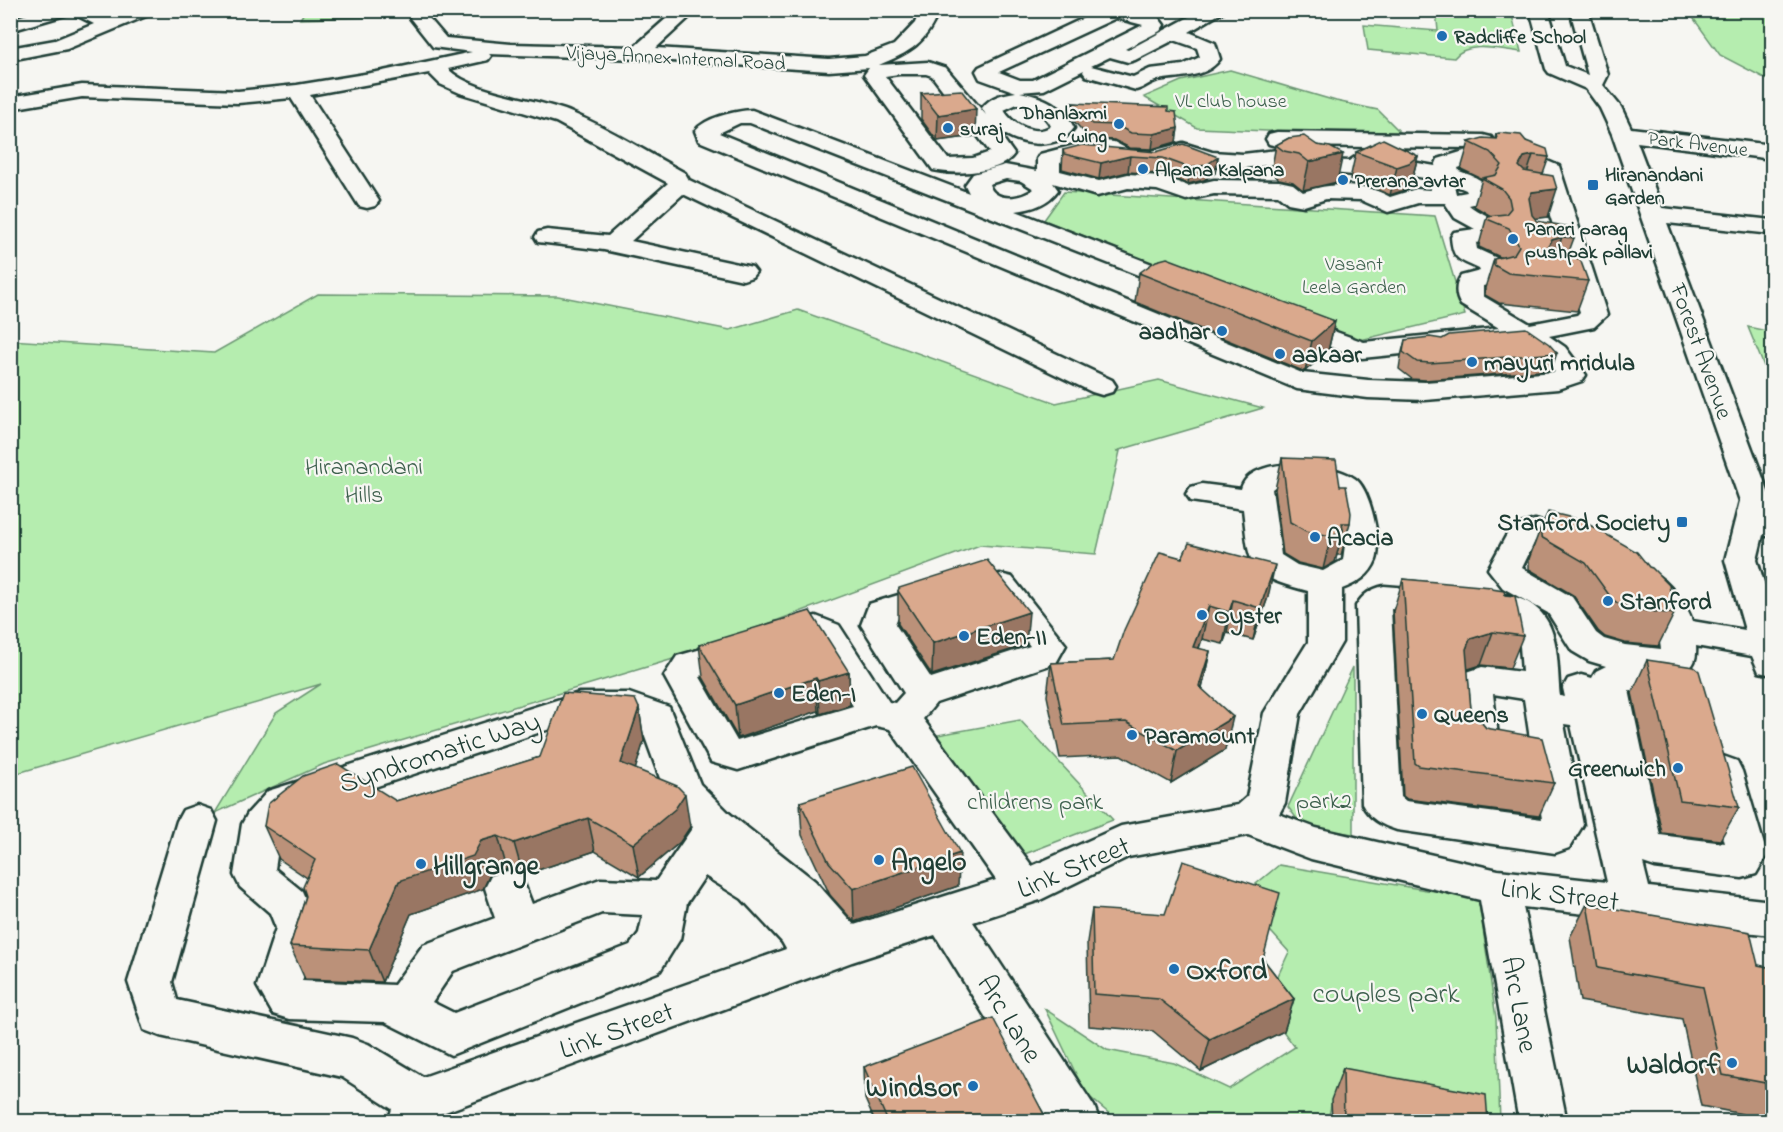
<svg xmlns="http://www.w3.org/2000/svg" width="1783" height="1132" font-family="'Indie Flower',sans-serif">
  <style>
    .green { fill: #b5edaf; stroke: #6a9572; stroke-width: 1.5 }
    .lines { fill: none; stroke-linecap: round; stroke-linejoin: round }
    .minor-casing { stroke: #1f3d34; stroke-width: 5 }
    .minor { fill: #f6f6f2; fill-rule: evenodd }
    .wall { fill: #bb9179; stroke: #1f3d34; stroke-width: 1.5 }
    .shaded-wall { fill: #997663; stroke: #1f3d34; stroke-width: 1.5 }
    .building { fill: #daa98d; stroke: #1f3d34; stroke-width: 1.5 }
    .poi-dot { fill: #1f6fb2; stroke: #f6f6f2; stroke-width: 2 }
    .labels { text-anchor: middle; stroke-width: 4.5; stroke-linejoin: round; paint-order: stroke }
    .far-poi-label { font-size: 20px; font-weight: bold; fill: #1f3d34; stroke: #f6f6f2; text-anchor: start }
    .far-street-label { font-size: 20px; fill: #1f3d34; stroke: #f6f6f2 }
    .far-park-label { font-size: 20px; fill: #3d604d; stroke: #f6f6f2 }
    .poi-label { font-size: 24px; font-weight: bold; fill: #1f3d34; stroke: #f6f6f2; text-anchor: start }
    .street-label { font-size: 24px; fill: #1f3d34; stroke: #f6f6f2 }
    .park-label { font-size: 24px; fill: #3d604d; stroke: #f6f6f2 }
    .near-street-label { font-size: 28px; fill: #1f3d34; stroke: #f6f6f2 }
    .near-poi-label { font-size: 28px; font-weight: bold; fill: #1f3d34; stroke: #f6f6f2; text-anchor: start }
    .near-park-label { font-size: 28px; fill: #3d604d; stroke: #f6f6f2 }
  </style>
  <rect width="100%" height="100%" fill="#f6f6f2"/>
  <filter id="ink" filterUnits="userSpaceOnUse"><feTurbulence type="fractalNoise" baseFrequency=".0167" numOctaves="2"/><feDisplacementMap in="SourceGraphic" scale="12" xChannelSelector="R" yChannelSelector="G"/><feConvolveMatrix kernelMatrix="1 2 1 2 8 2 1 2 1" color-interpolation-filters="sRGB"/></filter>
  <g filter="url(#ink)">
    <g class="green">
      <polygon points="305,11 305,10 413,11 410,16 300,19"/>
      <path d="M1436,11H1511L1521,52C1502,50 1467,40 1454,58L1368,50L1364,25L1438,31Z"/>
      <polygon points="1696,11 1772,11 1772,82 1720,55 1691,15"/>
      <polygon points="1230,70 1336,101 1378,110 1405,137 1197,128 1144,97 1181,81"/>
      <polygon points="1064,192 1435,216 1465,315 1352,342 1044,220"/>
      <polygon points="318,294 558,296 730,330 798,310 1056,403 1159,380 1263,408 1116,451 1120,451 1096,554 980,545 670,660 324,764 215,813 276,713 321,684 11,775 10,340 214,353"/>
      <polygon points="1748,327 1772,332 1772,386"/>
      <polygon points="1353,667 1353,834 1303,827 1288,807"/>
      <polygon points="1020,720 1113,820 1022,855 927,737"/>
      <polygon points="1279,865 1426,890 1478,895 1496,1018 1500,1121 1440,1121 1332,1100 1328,1121 1118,1121 1085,1093 1045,1009 1107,1050 1174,1063 1229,1089 1295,1047 1264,1006 1289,952 1240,897"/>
    </g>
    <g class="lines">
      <defs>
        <g id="minor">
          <polygon points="42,10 95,10 110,18 127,10 153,10 151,14 67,49 10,60 10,48 55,40 94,24 72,13 10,31 10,19"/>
          <path d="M413,10H432L429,18L446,38L511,44L634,47L676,10H697L656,48L829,59L865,56L894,45L915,23L920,10H939C927,43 910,52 879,65L928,62L946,68L986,115L982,108C991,96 1003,94 1016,92L980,79L976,71L979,67L1101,10H1135L1158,17L1164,25L1160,31L1125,49L1128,50L1202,10H1226L1189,32L1215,43L1220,59C1206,79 1178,76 1158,80C1150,82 1144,88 1136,90L1086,76L1083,72L1084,70L1044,90L1020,92C1044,97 1063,105 1074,128C1057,153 1013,145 994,126L1014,154C1000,174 955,175 933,170L864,75L869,68L829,71L639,59L489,54L491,56L488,60L448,69C473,94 538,98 572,113C611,129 648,153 685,173L689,180L1112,380L1116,386L1112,392L1102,395L1092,392L683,194L631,241L752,267L756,272L752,277L743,280L604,250L538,242L535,237L538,232L547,230L608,236L668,183L556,122L460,93L440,84L429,73L310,95L379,201L375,206L367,208L359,206L291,98L238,103L82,97L10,109V97L82,85L238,91L297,85L383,71L472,52L433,47L410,18ZM1116,18L1143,25L1033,80H1020L999,72ZM1174,40L1197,48L1200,57L1183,65L1150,69L1133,77L1091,66L1110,57L1128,62L1135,60ZM899,74H926L932,76L990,152L973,158L948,159L885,76ZM1017,104C1031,107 1045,113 1051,126C1036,137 1012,125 1004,110Z"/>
          <path d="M1530,10H1548L1565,66L1588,75L1570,10H1588L1608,75L1603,85L1621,107L1631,128L1772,145V159L1637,142L1662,208L1772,220V234L1667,223L1772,502V537L1763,535L1757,560L1772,608V675L1759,672L1752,656L1696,646C1697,659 1694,668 1681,673L1695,677L1700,686L1695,695L1682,699L1629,690L1660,835L1724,843L1704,771L1709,761L1723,756L1737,761L1742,771L1767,855L1756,874L1742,878L1655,867L1643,863L1649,887L1772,901V935L1523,907L1567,1122H1519L1480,900L1311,859L1248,835L1128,857L1040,900L973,922L1094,1106L1100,1122H1050L935,935L852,962L437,1115L435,1122H388L392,1109L342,1077L160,1036L144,1030L128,982L177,821L183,810L197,805L211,810L217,821L172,982L177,1000L352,1038L368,1044L423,1077L786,949L782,942L742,899L705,876L687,903L680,939L660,971L451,1055L385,1022L289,1019L273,1014L257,986L276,928L270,913L240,887L234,875L242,824L248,813L268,791L579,693H629L669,707L700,784L730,814L815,881L854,925L996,880L890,729L876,726L738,770L711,762L664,676L677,656L816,616L839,625L889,702L895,703L904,693L861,625L869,604L941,582L953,585L958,593L953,601L897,619L895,624L931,678L1030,646L983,585L988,577L1000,574L1012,577L1066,645L1056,663L936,703L923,719L1032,866L1121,826L1238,805L1247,797L1264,713L1308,642V591C1246,575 1250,568 1243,509L1191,501L1186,494L1191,487L1202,484L1241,489C1250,454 1331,462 1354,478C1370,487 1382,543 1376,560C1370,576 1357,583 1342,589V642L1300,714L1285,803L1279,814L1316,828L1498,870L1607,882L1571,725L1564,724L1583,825L1569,848L1555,853L1397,830C1381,825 1370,819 1362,804L1356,606C1363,594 1371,589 1384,586L1512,596C1562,610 1556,655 1560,696L1565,697L1563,688L1568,679L1581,675L1592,678L1596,671L1606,666L1589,661L1572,651L1548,613L1503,588L1488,569L1511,527L1535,520L1592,537L1597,544L1592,551L1581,554L1535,541L1522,568L1572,597L1596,633L1604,639L1625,645L1661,649L1656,616L1626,582L1631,574C1639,572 1646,570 1654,574C1668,581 1688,607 1692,621L1745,630L1725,560L1740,501L1612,134L1600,108L1586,89L1549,73L1546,69ZM1279,484L1322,486L1336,494L1345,545L1343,560L1323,571L1297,565L1281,555L1272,489ZM1391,609L1504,619L1519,633L1522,672L1482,667L1461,674C1454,686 1457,697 1458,711C1462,746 1465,774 1510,760L1516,750L1510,740L1498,736L1493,694L1524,699L1542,819L1406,801L1401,797ZM813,641L853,706L737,741L700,677L703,674ZM580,719H625L641,726L665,792L670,803L693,827L656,881L600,879L532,904L521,876L506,871L491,876L485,888L495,918L423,945L394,985L302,981L318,928L302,891L275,869L281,829L296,813ZM602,913L643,915L639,933L630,945L454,1013L432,1002L453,971Z"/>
          <path d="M752,110L969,193L965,185L973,174L1005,165L1037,171V159L1040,154L1094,140L1114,142L1129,150L1152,151L1183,143L1212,152L1243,154L1303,147L1311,149L1327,160L1349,161L1361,153L1380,150L1412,162L1435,166L1438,159L1474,148L1277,146L1269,144L1266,139L1269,134L1277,132L1483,135L1491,137L1494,142L1492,145L1528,149L1536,156L1559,166L1607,315L1594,327L1549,336L1565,347L1586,375L1582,381L1558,389L1425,400L1368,398L1297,389L699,141L695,131C705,117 736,111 752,110ZM740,123H750L1184,293L1193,290L1197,285L1193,280L1016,211C1033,209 1048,204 1058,190L1053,183L1097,196L1128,188L1157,190L1186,200L1214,194L1278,195L1288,203L1304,206L1326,199L1361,200L1388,212L1418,203H1445L1455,218L1475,229L1454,232L1451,237C1453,261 1459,259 1479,269L1480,271L1461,276C1455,284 1455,296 1461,305L1499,328L1364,342L1289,315L1280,317L1276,323L1280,329L1362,358L1521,342L1545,359L1555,372L1425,382L1368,380L1302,373L719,133ZM1094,154H1102L1125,163L1154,165L1181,157L1209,166L1243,168L1299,161L1313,171L1353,175L1377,164L1398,173L1429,179L1431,190L1416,189L1390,197C1363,182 1332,182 1303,192L1293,184L1279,181L1214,180L1188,186L1161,176L1128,174L1099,181L1060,171V163ZM1491,158L1514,160L1520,166L1540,175L1544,196L1580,312L1577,315L1530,324L1483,296V286L1504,281L1508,276L1499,259L1477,249L1476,243L1497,240L1500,235C1496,212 1484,218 1469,205L1487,201L1492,193C1482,178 1475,177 1459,171L1458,168ZM1006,179L1021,181L1034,189C1022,199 994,203 989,184ZM1454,185L1466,190L1467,192L1456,194Z"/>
        </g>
      </defs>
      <use href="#minor" class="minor-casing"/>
      <use href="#minor" class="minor"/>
    </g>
    <g class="wall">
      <polygon points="921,93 975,136 937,141 921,119"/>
      <polygon points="1072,103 1168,111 1178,128 1176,142 1152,149 1130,148 1114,140 1090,139 1071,118"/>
      <polygon points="1496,134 1526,141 1549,157 1543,174 1548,217 1535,218 1537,221 1574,238 1567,257 1588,281 1577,311 1499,303 1485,295 1485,288 1494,259 1500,257 1479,247 1479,245 1487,216 1491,216 1474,206 1482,179 1461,169 1469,142 1495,139"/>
      <polygon points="1289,138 1337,182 1303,190 1293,182 1279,179 1271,172 1276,145"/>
      <polygon points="1063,150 1218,157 1215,173 1204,180 1188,184 1161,174 1128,172 1099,179 1062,169"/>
      <polygon points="1356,152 1418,156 1411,183 1402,191 1390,195 1350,179"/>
      <polygon points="1139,273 1335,321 1328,351 1305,371 1303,371 1135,302"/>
      <polygon points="1405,340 1557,353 1551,370 1425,380 1412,379 1399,369 1401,356"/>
      <polygon points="1282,458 1340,486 1350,523 1341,555 1337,555 1335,562 1323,569 1298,563 1283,554 1275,489"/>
      <polygon points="1541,527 1674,614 1658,646 1625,643 1605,637 1598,631 1573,595 1529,569 1529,559"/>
      <polygon points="1182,558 1268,597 1253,640 1227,633 1223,644 1202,639 1199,649 1210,651 1202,689 1225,750 1171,783 1121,755 1060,758 1047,696 1051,663 1114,660"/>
      <polygon points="1403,579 1492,589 1505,595 1523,636 1510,668 1481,665 1467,669 1471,710 1486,728 1554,783 1539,816 1407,799 1403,796 1393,611"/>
      <polygon points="898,591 1026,645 932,675 898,624"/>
      <polygon points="699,645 849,672 850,705 820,714 818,711 738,738 703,677"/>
      <polygon points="1647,660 1739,807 1720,840 1662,833 1632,693"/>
      <polygon points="639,708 644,741 635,769 690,827 680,842 639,877 595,851 523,875 507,869 490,874 483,889 411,914 382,982 305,979 290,946 306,896 307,878 279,859 264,826 396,801 540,757"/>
      <polygon points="800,802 958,886 854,922 830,895 802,835"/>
      <polygon points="1587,904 1758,965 1773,968 1773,1122 1750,1122 1743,1120 1742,1114 1701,1106 1682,1019 1580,1001 1570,937"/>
      <polygon points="1092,909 1263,959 1294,999 1284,1031 1201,1071 1153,1031 1089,1026 1087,942"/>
      <polygon points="864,1067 1048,1122 875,1122 865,1099"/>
      <polygon points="1343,1068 1488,1122 1332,1122 1331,1100"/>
    </g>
    <g class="shaded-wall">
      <polygon points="976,109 975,136 937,141 938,115"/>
      <polygon points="1178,128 1176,142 1152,149 1154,134"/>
      <polygon points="1343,154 1337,182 1303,190 1309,162"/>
      <polygon points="1533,155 1524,183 1519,166 1524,157"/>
      <polygon points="1130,156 1128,172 1099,179 1101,163"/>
      <polygon points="1418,156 1411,183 1402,191 1390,195 1397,167"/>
      <polygon points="1218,157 1215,173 1204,180 1188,184 1190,168"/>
      <polygon points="1557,189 1548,217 1523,220 1529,198 1532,192"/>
      <polygon points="1562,237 1552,266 1542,269 1537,277 1547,248 1552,240"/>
      <polygon points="1335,321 1328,351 1305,371 1312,341"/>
      <polygon points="1343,530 1335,562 1323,569 1331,536"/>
      <polygon points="1275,565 1268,597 1253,640 1260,608"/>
      <polygon points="1233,600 1227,633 1223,644 1229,612"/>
      <polygon points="1209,606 1202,639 1187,680 1193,647"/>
      <polygon points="1029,612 1026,645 932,675 933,643"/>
      <polygon points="1493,632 1481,665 1459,672 1466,649 1470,639"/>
      <polygon points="1210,651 1203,684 1193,719 1199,686"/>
      <polygon points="849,672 850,705 820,714 818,681"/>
      <polygon points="816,678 818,711 738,738 735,705"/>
      <polygon points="639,708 644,741 627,796 621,763"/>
      <polygon points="1233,717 1225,750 1171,783 1177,751"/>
      <polygon points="685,794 690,827 680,842 639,877 633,844"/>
      <polygon points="588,818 595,851 523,875 514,843"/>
      <polygon points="498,836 507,869 490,874 483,889 411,914 382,982 369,950 399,881 481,841"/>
      <polygon points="960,853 958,886 854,922 853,889"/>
      <polygon points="1294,999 1284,1031 1201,1071 1210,1039"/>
    </g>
    <g class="building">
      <polygon points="961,90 976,109 938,115 921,93"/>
      <polygon points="1072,103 1168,107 1168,111 1176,112 1178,128 1154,134 1131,133 1116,125 1092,124"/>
      <polygon points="1499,133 1521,135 1526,141 1547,149 1549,157 1533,155 1524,157 1519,166 1524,171 1553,176 1557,189 1532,192 1529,198 1532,215 1537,221 1570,227 1574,238 1562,237 1552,240 1547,248 1552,254 1580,259 1588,281 1508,273 1494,265 1494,259 1514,254 1519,246 1509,228 1487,219 1487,216 1506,214 1511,208 1509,198 1502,189 1482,178 1496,175 1502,165 1490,152 1469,142 1483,138 1497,139 1496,134"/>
      <polygon points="1304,136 1317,145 1330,147 1343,154 1309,162 1299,154 1284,151 1276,145 1289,138"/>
      <polygon points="1383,139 1418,156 1409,163 1397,167 1356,152"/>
      <polygon points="1183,144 1218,157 1206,165 1190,168 1163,158 1130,156 1101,163 1064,154 1063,150 1082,145 1156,152"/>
      <polygon points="1167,258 1335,321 1312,341 1309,340 1139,273 1156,261"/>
      <polygon points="1526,328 1549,344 1557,353 1430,363 1417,362 1403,352 1405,340 1430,337 1442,339 1449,335"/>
      <polygon points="1282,458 1336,460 1340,486 1346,486 1351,513 1350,523 1342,523 1343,530 1331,536 1306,531 1290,522"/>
      <polygon points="1548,512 1581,520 1637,552 1649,567 1652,568 1669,585 1674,614 1640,610 1619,604 1612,599 1586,563 1541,537 1541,527"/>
      <polygon points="1189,543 1275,565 1260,608 1233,600 1229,612 1209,606 1193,647 1210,651 1199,686 1233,717 1177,751 1126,722 1064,725 1051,663 1114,660 1124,630 1160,552 1182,558"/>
      <polygon points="987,560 1029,612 933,643 898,591 899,588"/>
      <polygon points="1403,579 1491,587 1492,589 1504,591 1505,595 1515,596 1523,636 1493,632 1470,639 1466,649 1471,710 1486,728 1542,738 1554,783 1419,766 1415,763"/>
      <polygon points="810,611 849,672 818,681 816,678 735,705 699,645"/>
      <polygon points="1647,660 1694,667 1699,671 1739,807 1680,800"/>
      <polygon points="563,693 635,699 639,708 621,763 677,786 685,794 675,809 633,844 588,818 514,843 498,836 481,841 473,856 399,881 369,950 290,946 306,896 303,887 315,860 264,826 268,804 303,776 338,764 396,801 540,757"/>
      <polygon points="912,767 960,853 853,889 829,862 800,802"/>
      <polygon points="1183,861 1280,893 1263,959 1294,999 1210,1039 1159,999 1094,994 1092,909 1165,914"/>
      <polygon points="1587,904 1750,932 1758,965 1773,968 1773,1090 1766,1089 1765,1083 1723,1075 1703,987 1598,968"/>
      <polygon points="993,1018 1048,1122 888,1122 864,1067"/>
      <polygon points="1343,1068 1486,1095 1488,1122 1344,1122"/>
    </g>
  </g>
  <g class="poi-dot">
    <circle cx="1442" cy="36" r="6"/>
    <circle cx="1119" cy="124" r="6"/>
    <circle cx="948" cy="128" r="6"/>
    <circle cx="1143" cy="169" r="6"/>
    <circle cx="1343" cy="180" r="6"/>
    <rect x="1587" y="179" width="12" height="12" rx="3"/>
    <circle cx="1513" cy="239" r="6"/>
    <circle cx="1222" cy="331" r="6"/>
    <circle cx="1280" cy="354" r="6"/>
    <circle cx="1472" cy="362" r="6"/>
    <rect x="1676" y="516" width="12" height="12" rx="3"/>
    <circle cx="1315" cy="537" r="6"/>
    <circle cx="1608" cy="601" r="6"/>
    <circle cx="1202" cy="615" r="6"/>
    <circle cx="964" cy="636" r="6"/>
    <circle cx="779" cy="693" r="6"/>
    <circle cx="1422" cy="714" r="6"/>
    <circle cx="1132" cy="735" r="6"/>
    <circle cx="1678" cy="768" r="6"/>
    <circle cx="879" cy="860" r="6"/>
    <circle cx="421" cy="864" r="6"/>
    <circle cx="1174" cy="969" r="6"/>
    <circle cx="1732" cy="1063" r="6"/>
    <circle cx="973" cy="1086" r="6"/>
  </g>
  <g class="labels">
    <g class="far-poi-label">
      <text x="1454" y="43">Radcliffe School</text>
      <text x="1107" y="119" text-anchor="end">Dhanlaxmi<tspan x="1107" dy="23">c wing</tspan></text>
      <text x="960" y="135">suraj</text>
      <text x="1155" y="176">Alpana Kalpana</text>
      <text x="1605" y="181">Hiranandani<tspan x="1605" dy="23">Garden</tspan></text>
      <text x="1355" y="187">Prerana avtar</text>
      <text x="1525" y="235">Paneri parag<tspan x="1525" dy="23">pushpak pallavi</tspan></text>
    </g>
    <g class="far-street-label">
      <text transform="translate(676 57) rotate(3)" y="7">Vijaya Annex Internal Road</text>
      <text transform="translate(1698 143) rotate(7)" y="7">Park Avenue</text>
    </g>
    <g class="far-park-label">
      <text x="1231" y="107">VL club house</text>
      <text x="1354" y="270">Vasant<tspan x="1354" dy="23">Leela Garden</tspan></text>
    </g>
    <g class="poi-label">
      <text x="1210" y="339" text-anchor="end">aadhar</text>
      <text x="1292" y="362">aakaar</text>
      <text x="1484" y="370">mayuri mridula</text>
      <text x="1670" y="530" text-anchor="end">Stanford Society</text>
      <text x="1327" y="545">Acacia</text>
      <text x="1620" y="609">Stanford</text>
      <text x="1214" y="623">Oyster</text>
      <text x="976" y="644">Eden-II</text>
      <text x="791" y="701">Eden-I</text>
      <text x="1434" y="722">Queens</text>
      <text x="1144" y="743">Paramount</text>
      <text x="1666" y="776" text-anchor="end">Greenwich</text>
    </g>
    <g class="street-label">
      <text transform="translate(1702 351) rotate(70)" y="8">Forest Avenue</text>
    </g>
    <g class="park-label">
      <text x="364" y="474">Hiranandani<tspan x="364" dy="28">Hills</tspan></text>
      <text x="1324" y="808">park2</text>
      <text x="1035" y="809">childrens park</text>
    </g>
    <g class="near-street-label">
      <text transform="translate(439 751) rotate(-18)" y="10">Syndromatic Way</text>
      <text transform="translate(1073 866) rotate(-23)" y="10">Link Street</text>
      <text transform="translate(1560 893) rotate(7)" y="10">Link Street</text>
      <text transform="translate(1521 1004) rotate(79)" y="10">Arc Lane</text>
      <text transform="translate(1011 1018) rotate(58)" y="10">Arc Lane</text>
      <text transform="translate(616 1029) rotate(-20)" y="10">Link Street</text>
    </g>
    <g class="near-poi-label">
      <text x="891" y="870">Angelo</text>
      <text x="433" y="874">Hillgrange</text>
      <text x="1186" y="979">Oxford</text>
      <text x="1720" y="1073" text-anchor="end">Waldorf</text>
      <text x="961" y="1096" text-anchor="end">Windsor</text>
    </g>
    <g class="near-park-label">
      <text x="1386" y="1002">couples park</text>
    </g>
  </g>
  <rect width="1783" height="1132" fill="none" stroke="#f6f6f2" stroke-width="36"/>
  <rect x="18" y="18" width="1747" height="1096" fill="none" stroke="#1f3d34" stroke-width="2" filter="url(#ink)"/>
</svg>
